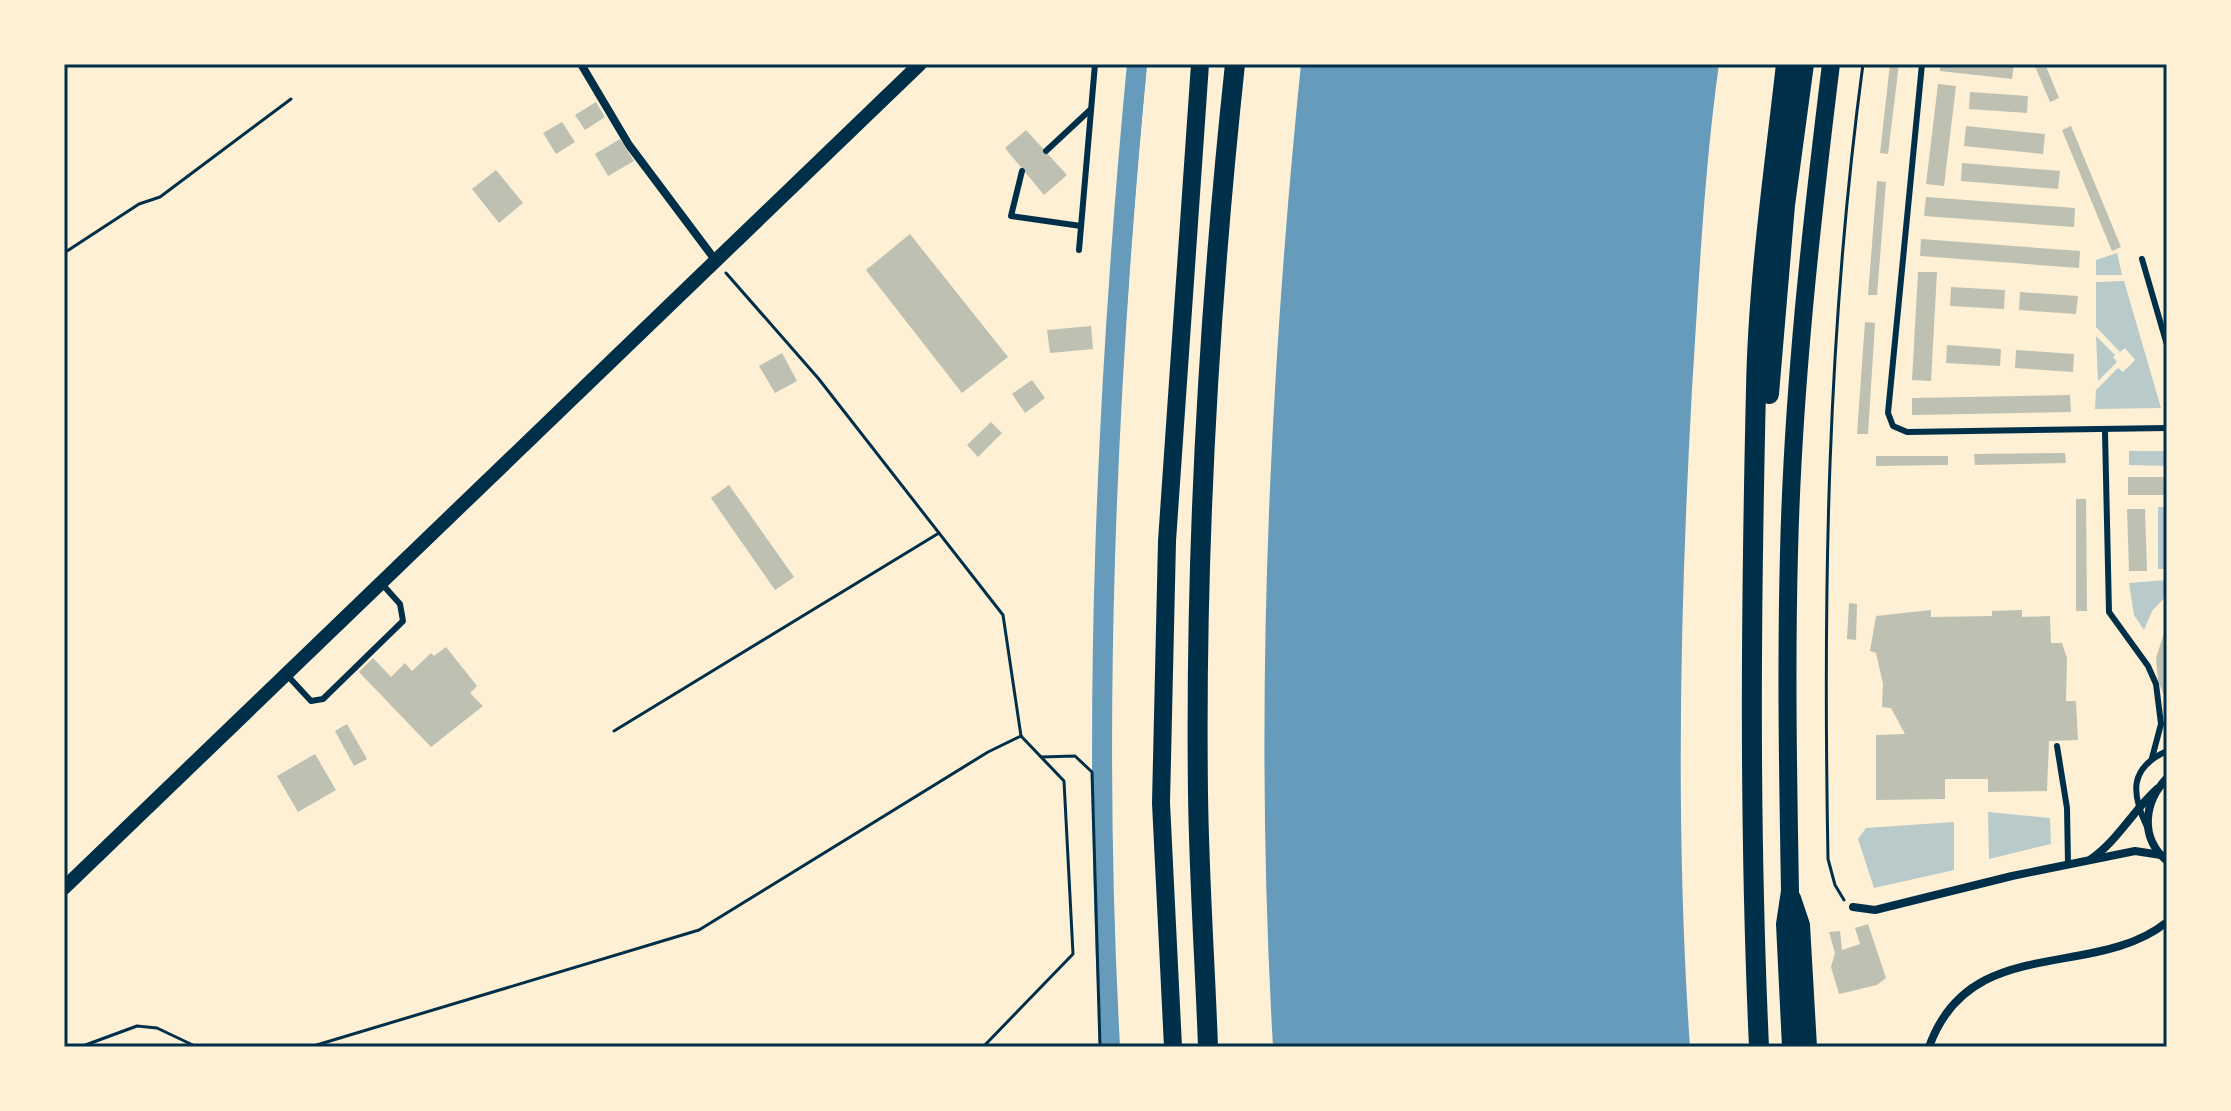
<svg xmlns="http://www.w3.org/2000/svg" width="2231" height="1111" font-family="Bitter,serif">
  <style>
    .green { fill: #b9caca }
    .water { fill: #669bbc }
    .lines { fill: none; stroke-linecap: round; stroke-linejoin: round }
    .stream { stroke: #669bbc; stroke-width: 6 }
    .canal { stroke: #669bbc; stroke-width: 20 }
    .building { fill: #bec0b2 }
    .path { stroke: #003049; stroke-width: 3 }
    .service { stroke: #003049; stroke-width: 6 }
    .minor { stroke: #003049; stroke-width: 8 }
    .tertiary { stroke: #003049; stroke-width: 14 }
    .trunk { stroke: #003049; stroke-width: 18 }
    .motorway { stroke: #003049; stroke-width: 20 }
    .neatline { fill: none; stroke: #003049; stroke-width: 3 }
  </style>
  <rect width="100%" height="100%" fill="#fdf0d5"/>
  <g class="green">
    <polygon points="2117,253 2122,275 2096,275 2096,260"/>
    <polygon points="2124,281 2161,408 2095,409 2096,390 2118,368 2123,372 2135,360 2125,348 2120,352 2096,327 2096,282"/>
    <polygon points="2096,336 2115,355 2113,357 2117,362 2098,381"/>
    <polygon points="2129,451 2167,451 2167,466 2129,465"/>
    <rect x="2158" y="507" width="9" height="62"/>
    <polygon points="2167,580 2167,595 2152,611 2144,630 2134,615 2129,583"/>
    <polygon points="1988,812 2050,818 2051,844 1989,859"/>
    <polygon points="1954,822 1954,870 1874,888 1858,839 1866,828"/>
  </g>
  <path class="water" d="M1301,64H1719C1704,171 1699,281 1692,389C1680,607 1675,829 1690,1047H1273C1254,718 1268,391 1301,64Z"/>
  <g class="lines">
    <path class="stream" d="M1116,1047C1098,719 1112,391 1144,64"/>
    <path class="canal" d="M1110,1047C1092,718 1106,391 1137,64"/>
  </g>
  <g class="building">
    <polygon points="1890,64 1899,64 1888,154 1880,153"/>
    <polygon points="1940,64 2014,64 2012,79 1940,71"/>
    <polygon points="2034,64 2045,64 2059,98 2050,102"/>
    <polygon points="1938,84 1956,86 1944,186 1926,184"/>
    <polygon points="1970,92 2028,96 2027,113 1969,109"/>
    <polygon points="596,102 605,117 585,130 575,115"/>
    <polygon points="562,122 575,142 556,154 543,133"/>
    <polygon points="1966,126 2045,134 2043,154 1964,146"/>
    <polygon points="2071,126 2121,247 2112,251 2062,130"/>
    <polygon points="1026,130 1067,175 1044,195 1005,148"/>
    <polygon points="620,139 634,161 608,176 595,154"/>
    <polygon points="1962,163 2060,171 2058,189 1961,181"/>
    <polygon points="496,170 523,203 499,223 472,189"/>
    <polygon points="1877,181 1886,182 1877,295 1868,295"/>
    <polygon points="1926,197 2075,208 2074,227 1924,216"/>
    <polygon points="910,234 1008,357 962,393 866,270"/>
    <polygon points="1921,239 2080,251 2079,268 1920,256"/>
    <polygon points="1918,272 1937,272 1931,381 1912,380"/>
    <polygon points="1951,287 2005,290 2004,309 1950,306"/>
    <polygon points="2020,292 2078,296 2076,314 2019,310"/>
    <polygon points="1865,322 1875,323 1868,434 1857,434"/>
    <polygon points="1091,326 1093,349 1050,353 1047,330"/>
    <polygon points="1947,345 2001,349 2000,366 1946,363"/>
    <polygon points="2016,350 2074,354 2073,372 2015,368"/>
    <polygon points="782,353 797,381 775,393 759,366"/>
    <polygon points="1032,380 1045,398 1025,413 1012,394"/>
    <polygon points="2070,395 2071,412 1912,415 1912,398"/>
    <polygon points="991,422 1002,433 978,457 967,445"/>
    <polygon points="2065,453 2066,463 1975,465 1974,454"/>
    <polygon points="1876,456 1948,456 1948,465 1876,466"/>
    <rect x="2128" y="477" width="39" height="18"/>
    <polygon points="729,485 794,577 775,590 711,498"/>
    <polygon points="2076,499 2086,499 2087,611 2076,611"/>
    <polygon points="2127,509 2145,509 2147,571 2129,571"/>
    <polygon points="1849,603 1857,604 1856,640 1847,639"/>
    <polygon points="1931,610 1931,617 1992,616 1992,611 2022,610 2022,617 2050,616 2051,643 2062,643 2067,658 2066,701 2076,701 2078,740 2049,741 2047,791 1988,792 1988,779 1945,779 1945,799 1876,800 1876,735 1905,734 1891,708 1882,707 1883,684 1876,653 1870,651 1876,616"/>
    <polygon points="2167,624 2167,702 2158,681 2156,658"/>
    <polygon points="446,647 477,686 470,693 483,706 431,747 359,672 373,658 391,677 405,663 412,671 431,653 434,656"/>
    <polygon points="347,724 367,759 354,766 335,731"/>
    <polygon points="315,754 336,790 298,812 277,776"/>
    <polygon points="1868,924 1886,978 1877,985 1839,994 1831,967 1835,953 1829,932 1840,931 1842,950 1860,944 1855,928"/>
  </g>
  <g class="lines">
    <g class="path">
      <polyline points="64,253 139,204 160,197 291,99"/>
      <polyline points="726,273 818,378 1003,615 1021,736"/>
      <polyline points="614,731 939,533"/>
      <polyline points="1041,757 1075,756 1092,772 1100,1047"/>
      <path d="M1844,900L1835,885L1828,859C1823,589 1827,332 1863,64"/>
      <polyline points="80,1047 137,1026 157,1028 197,1047"/>
      <polyline points="310,1047 699,930 988,752 1021,736"/>
      <polyline points="983,1047 1073,954 1064,781 1021,736"/>
    </g>
    <g class="service">
      <polyline points="1922,64 1888,413 1893,426 1907,432 2167,428"/>
      <polyline points="1046,151 1090,110"/>
      <polyline points="1022,171 1011,216 1081,226"/>
      <polyline points="1079,250 1095,64"/>
      <polyline points="2142,259 2167,345"/>
      <polyline points="2105,432 2109,612 2148,666 2156,684 2161,724 2152,758"/>
      <polyline points="287,675 311,701 323,699 403,621 400,604 382,584"/>
      <polyline points="2057,746 2067,808 2068,864"/>
      <path d="M2147,827C2131,793 2129,768 2167,751"/>
    </g>
    <g class="minor">
      <polyline points="581,64 629,145 716,261"/>
      <path d="M2167,778C2144,802 2139,837 2167,861"/>
      <path d="M2091,859C2117,841 2133,811 2157,789"/>
      <polyline points="1853,907 1875,910 2012,876 2135,851 2161,855"/>
      <path d="M1929,1047C1970,932 2094,981 2167,922"/>
    </g>
    <polyline class="tertiary" points="64,888 920,64"/>
    <g class="trunk">
      <polyline points="1792,898 1801,925 1808,1047"/>
      <polyline points="1173,1047 1161,803 1167,541 1200,64"/>
      <path d="M1791,1047L1785,924L1790,891C1788,778 1786,665 1789,552C1793,389 1811,226 1831,64"/>
    </g>
    <g class="motorway">
      <polyline points="1769,394 1785,205 1804,64"/>
      <path d="M1208,1047C1205,963 1199,878 1198,793C1195,550 1209,306 1235,64"/>
      <path d="M1759,1047C1749,827 1751,608 1756,389C1758,281 1774,171 1786,64"/>
    </g>
  </g>
  <rect width="2231" height="1111" fill="none" stroke="#fdf0d5" stroke-width="132"/>
  <rect x="66" y="66" width="2099" height="979" class="neatline"/>
</svg>
